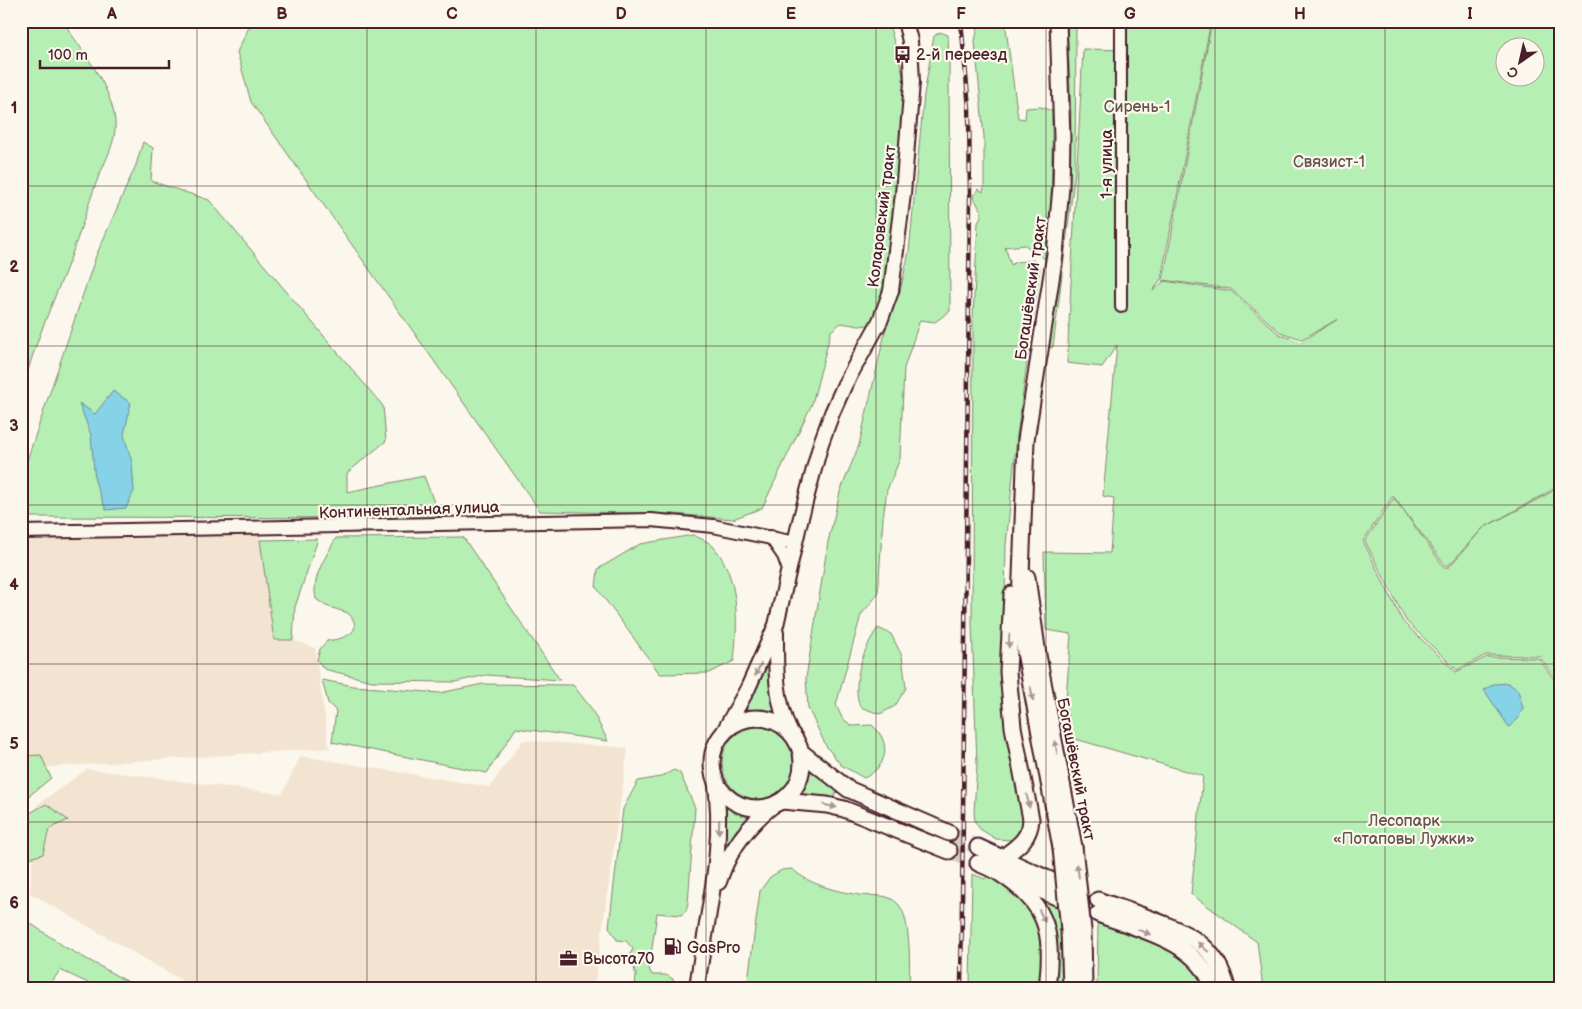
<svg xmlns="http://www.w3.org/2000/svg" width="1582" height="1009" font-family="'Balsamiq Sans',sans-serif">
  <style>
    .built { fill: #f2e4d0 }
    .green { fill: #b6efb3; stroke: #80876f; fill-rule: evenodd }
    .water { fill: #86d2e6; stroke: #6e8a9b }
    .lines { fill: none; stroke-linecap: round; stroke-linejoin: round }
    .primary-tunnel { stroke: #d8ccc5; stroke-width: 15; stroke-dasharray: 15 8; stroke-linecap: butt }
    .minor-casing { stroke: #4a1f2b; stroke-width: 14 }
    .tertiary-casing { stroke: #4a1f2b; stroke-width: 16 }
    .secondary-casing { stroke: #4a1f2b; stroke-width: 18 }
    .primary-casing { stroke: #4a1f2b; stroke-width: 19 }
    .minor { stroke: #fbf7ec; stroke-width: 10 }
    .tertiary { stroke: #fbf7ec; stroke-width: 12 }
    .secondary { stroke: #fbf7ec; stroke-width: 14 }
    .primary { stroke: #fbf7ec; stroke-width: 15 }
    .rail-casing { stroke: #4a1f2b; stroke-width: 4.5 }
    .rail { stroke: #fbf7ec; stroke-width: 2.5; stroke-dasharray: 8; stroke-linecap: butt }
    .primary-bridge-casing { stroke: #4a1f2b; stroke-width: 19; stroke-linecap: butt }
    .primary-bridge { stroke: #fbf7ec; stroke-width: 15 }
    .oneway { fill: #ab9695 }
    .grid { fill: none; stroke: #4a1f2b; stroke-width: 1; stroke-opacity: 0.55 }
    .labels { text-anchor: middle; stroke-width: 4.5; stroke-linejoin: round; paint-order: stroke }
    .poi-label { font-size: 16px; fill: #4a1f2b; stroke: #fbf7ec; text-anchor: start }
    .park-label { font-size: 16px; fill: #65534d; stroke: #fbf7ec }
    .street-label { font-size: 16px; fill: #4a1f2b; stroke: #fbf7ec }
    .neatline { fill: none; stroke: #4a1f2b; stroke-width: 2 }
    .grid-label { font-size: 16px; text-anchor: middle; font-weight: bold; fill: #4a1f2b }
  </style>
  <rect width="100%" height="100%" fill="#fbf7ec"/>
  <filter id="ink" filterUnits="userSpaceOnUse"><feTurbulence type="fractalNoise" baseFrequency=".02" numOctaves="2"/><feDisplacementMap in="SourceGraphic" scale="10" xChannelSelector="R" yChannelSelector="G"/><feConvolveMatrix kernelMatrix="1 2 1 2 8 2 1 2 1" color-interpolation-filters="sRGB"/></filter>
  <g filter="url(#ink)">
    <g class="built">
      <polygon points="260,533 274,640 293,640 315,648 329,748 21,769 21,537"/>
      <polygon points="523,740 628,748 594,988 195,988 30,893 37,805 87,769 282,794 301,756 490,787"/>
    </g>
    <g class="green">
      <path d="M21,21H63C82,52 111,84 115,121C117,144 102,166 95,186C87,209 80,232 72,254C54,301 32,347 21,397Z"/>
      <path d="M252,21H888C894,44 904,69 905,92C906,124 901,156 898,188C892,234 891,284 869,325L859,326L841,323L831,331L812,404L762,508L733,519L674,514L540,511L251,102L237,52Z"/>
      <path d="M989,21H1005L1018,118L1025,119L1026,108L1041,107L1052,111C1052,161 1053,210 1045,259L1025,245L1005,247L1011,265L1016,262L1034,260L1040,267L1017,436L1006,545L1003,695L1025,823L1018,836L1012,840L996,839L980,829L975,822L974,812L977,764L972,624L973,316L978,223L982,213L973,196L978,189L983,192L984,186V137L975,41L978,27L990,24Z"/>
      <polygon points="1067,21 1076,21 1075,171 1053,347 1051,348 1048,344 1070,159 1071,113"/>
      <path d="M1125,21H1211L1161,279L1153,291L1164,281L1231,291L1279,334L1301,342L1338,319L1302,339L1280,332L1231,289L1163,280L1212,21H1561V485L1485,527L1561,487V685L1539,656L1486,655L1457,670L1406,621L1365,541L1394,498L1444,567H1449L1484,527L1449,565H1445L1393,496L1363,541L1403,622L1456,672L1487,657L1538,658L1561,688V988H1263L1257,942L1191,894L1203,776L1065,736L1068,715L1065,711L1071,634L1046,630L1044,552L1110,553L1114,498L1103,496L1117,345L1102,367L1067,363L1083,49L1125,50ZM1504,48H1534V78H1504Z"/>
      <path d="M940,32L948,35L949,60L950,311L935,322L920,320L904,368L900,459L887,490L883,518L878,594L861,615L836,705L842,718L852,726L872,725C892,742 888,767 864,778L841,765L826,746L808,708L806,678L828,542L840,492L859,445L886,328L900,291L909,252L924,95L934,36Z"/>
      <polygon points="143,142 153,148 151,181 209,200 383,406 386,441 347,473 347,492 424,476 440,518 21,517 21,478 96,256 136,165"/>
      <path d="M693,535C699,538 708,541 713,546C740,577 738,622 734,661L709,673L660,674L596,587L598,569L640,544Z"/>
      <path d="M463,537L560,680L486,675L455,682L372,681L324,669L317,660L320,649L327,641C342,639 367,633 348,613L326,606L316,599C311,577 326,557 336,538Z"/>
      <polygon points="318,539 295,607 293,640 274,640 260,540"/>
      <path d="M878,628L891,634L902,656L906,688L895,706L880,714L860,707C851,683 863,648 878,628Z"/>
      <polygon points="773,641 780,716 763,712 744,713 760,680"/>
      <polygon points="322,680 354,686 440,693 483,684 573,685 591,708 608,741 516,728 487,773 332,742 336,711 328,703"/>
      <circle cx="758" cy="763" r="36"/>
      <polygon points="41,755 51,778 24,800 21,794 21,756"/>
      <polygon points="809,766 838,788 833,800 799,795 806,783"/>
      <polygon points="674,770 680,773 695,808 688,903 686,911 681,915 657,913 649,969 652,975 666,975 673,979 674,988 635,988 636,975 630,954 633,949 626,941 617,940 609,927 623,809 638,781 660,777"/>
      <polygon points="725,802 735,809 751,814 736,830 727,846"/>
      <polygon points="46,804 68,820 49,829 43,854 27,859 21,856 21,818"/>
      <path d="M792,869C810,885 835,891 859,895C873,897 888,892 899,905C911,919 910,968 909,988H747L760,891L770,877L782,870Z"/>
      <path d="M972,874L985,879L988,876C1044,903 1042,933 1041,988H970Z"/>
      <polygon points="1041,898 1058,907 1063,955 1063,988 1054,988 1056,955 1054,921"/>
      <polygon points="21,917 65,947 139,988 89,988 88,983 60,970 48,988 35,988 27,984 21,951"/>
      <polygon points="1098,923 1164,947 1189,960 1207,988 1097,988"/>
    </g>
    <g class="water">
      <polygon points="113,391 131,403 124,435 132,462 134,491 126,508 106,510 95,481 91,435 79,403 95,414"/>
      <polygon points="1508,683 1518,690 1523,708 1518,719 1509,727 1484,690 1494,684"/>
    </g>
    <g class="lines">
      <g class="primary-tunnel">
        <polyline points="949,833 978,847"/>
        <polyline points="949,851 978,863"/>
      </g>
      <defs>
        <polyline id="minor" points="1121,307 1121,21"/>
        <g id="tertiary">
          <polyline points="21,532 651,520 713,526 795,543"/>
          <polyline points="771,537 784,556 789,570"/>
        </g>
        <g id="secondary">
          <path d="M776,633C776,668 775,699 790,732"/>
          <polyline points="722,735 748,688 776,625 800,521 821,443 832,413 845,384 880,321 891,291 903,194 912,82 910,41 905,21"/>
          <path d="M719,882C729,849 748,825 775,804"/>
          <path d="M697,988C706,917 726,849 715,778"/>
        </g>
        <g id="primary">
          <polyline points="1058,21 1062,137 1061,187 1055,254 1026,440 1020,604 1025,652 1061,848"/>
          <polyline points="1027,577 1038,655 1074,847"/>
          <circle cx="757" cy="763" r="45"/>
          <polyline points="801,752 848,789 949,833"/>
          <polyline points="782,801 827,805 844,809 949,851"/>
          <polyline points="978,847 1057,883"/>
          <path d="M1002,858C1017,847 1030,839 1031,819L1013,727L1008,672L1012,594"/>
          <polyline points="978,863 1061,899"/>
          <path d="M996,871C1047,903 1054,929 1047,988"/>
          <path d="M1098,900C1127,911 1180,926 1202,945C1215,956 1223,971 1227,988"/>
          <path d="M1098,914C1140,930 1198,941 1213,988"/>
          <polyline points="1069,930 1071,988"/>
          <polyline points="1083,930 1084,988"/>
        </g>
      </defs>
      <use href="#minor" class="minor-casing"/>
      <use href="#tertiary" class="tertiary-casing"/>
      <use href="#secondary" class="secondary-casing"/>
      <use href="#primary" class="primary-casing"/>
      <use href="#minor" class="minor"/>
      <use href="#tertiary" class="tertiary"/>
      <use href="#secondary" class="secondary"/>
      <use href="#primary" class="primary"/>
      <defs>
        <polyline id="rail" points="961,21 969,108 970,198 961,988"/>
      </defs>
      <use href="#rail" class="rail-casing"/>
      <use href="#rail" class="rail"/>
      <defs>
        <g id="primary-bridge">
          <polyline points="1074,847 1083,930"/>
          <polyline points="1061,848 1069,930"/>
        </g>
      </defs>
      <use href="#primary-bridge" class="primary-bridge-casing"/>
      <use href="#primary-bridge" class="primary-bridge"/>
    </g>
    <defs><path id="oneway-solid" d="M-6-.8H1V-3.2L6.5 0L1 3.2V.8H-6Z" transform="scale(1.25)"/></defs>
    <g class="oneway">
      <use href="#oneway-solid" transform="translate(1009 641) rotate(92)"/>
      <use href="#oneway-solid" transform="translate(758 670) rotate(116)"/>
      <use href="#oneway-solid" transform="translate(1032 694) rotate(79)"/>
      <use href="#oneway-solid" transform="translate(1056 747) rotate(-101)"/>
      <use href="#oneway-solid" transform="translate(1028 801) rotate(78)"/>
      <use href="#oneway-solid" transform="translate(830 806) rotate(12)"/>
      <use href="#oneway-solid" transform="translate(719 827) rotate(92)"/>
      <use href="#oneway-solid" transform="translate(1078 871) rotate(-98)"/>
      <use href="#oneway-solid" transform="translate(1042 916) rotate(64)"/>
      <use href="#oneway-solid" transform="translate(1144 932) rotate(21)"/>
      <use href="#oneway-solid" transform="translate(1203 947) rotate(-138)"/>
    </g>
  </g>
  <path class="grid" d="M197,21V988M367,21V988M536,21V988M706,21V988M876,21V988M1046,21V988M1215,21V988M1385,21V988M21,186H1561M21,346H1561M21,505H1561M21,664H1561M21,822H1561"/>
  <defs>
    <symbol id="bus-bare" viewBox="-9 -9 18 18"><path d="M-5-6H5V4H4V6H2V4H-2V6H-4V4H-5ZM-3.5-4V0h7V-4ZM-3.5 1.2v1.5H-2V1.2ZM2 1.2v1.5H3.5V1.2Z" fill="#4a1f2b" stroke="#fbf7ec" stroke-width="2.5" paint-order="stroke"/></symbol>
    <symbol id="fuel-bare" viewBox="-9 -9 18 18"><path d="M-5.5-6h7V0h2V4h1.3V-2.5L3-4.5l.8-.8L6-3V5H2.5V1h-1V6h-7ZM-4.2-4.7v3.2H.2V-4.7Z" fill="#4a1f2b" stroke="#fbf7ec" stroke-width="2.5" paint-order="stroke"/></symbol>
    <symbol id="office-bare" viewBox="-9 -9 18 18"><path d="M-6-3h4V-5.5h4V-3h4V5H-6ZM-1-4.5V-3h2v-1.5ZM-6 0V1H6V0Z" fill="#4a1f2b" stroke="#fbf7ec" stroke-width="2.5" paint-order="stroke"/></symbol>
  </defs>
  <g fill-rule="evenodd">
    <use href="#bus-bare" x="890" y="42" width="25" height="25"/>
    <use href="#fuel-bare" x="660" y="934" width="25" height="25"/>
    <use href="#office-bare" x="556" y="946" width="25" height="25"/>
  </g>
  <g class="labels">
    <g class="poi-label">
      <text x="916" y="60">2-й переезд</text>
      <text x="687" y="953">GasPro</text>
      <text x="583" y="964">Высота70</text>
    </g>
    <g class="park-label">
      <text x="1137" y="112">Сирень-1</text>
      <text x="1329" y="167">Связист-1</text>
      <text x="1404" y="826">Лесопарк<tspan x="1404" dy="18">«Потаповы Лужки»</tspan></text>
    </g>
    <g class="street-label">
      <text transform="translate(1106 164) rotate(-90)" y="6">1-я улица</text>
      <text transform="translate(881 216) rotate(-83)" y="6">Коларовский тракт</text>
      <text transform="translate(1030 288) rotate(-82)" y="6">Богашёвский тракт</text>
      <text transform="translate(409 509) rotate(-2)" y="6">Континентальная улица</text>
      <text transform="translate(1077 769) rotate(79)" y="6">Богашёвский тракт</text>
    </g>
  </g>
  <rect width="1582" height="1009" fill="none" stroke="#fbf7ec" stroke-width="55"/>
  <g transform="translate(1520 62) rotate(214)"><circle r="24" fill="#fbf7ec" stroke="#b4a19f"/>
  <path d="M0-4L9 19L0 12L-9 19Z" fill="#4a1f2b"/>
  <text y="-8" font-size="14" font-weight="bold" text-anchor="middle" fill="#4a1f2b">С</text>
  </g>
  <path d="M40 60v8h129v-8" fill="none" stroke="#4a1f2b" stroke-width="2.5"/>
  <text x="48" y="60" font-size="15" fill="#4a1f2b" stroke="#fbf7ec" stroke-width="4" paint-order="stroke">100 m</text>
  <rect x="28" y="28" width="1526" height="954" class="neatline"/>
  <g class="grid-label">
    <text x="112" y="19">A</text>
    <text x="282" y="19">B</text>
    <text x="452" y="19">C</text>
    <text x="621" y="19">D</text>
    <text x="791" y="19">E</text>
    <text x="961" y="19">F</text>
    <text x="1130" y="19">G</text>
    <text x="1300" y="19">H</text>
    <text x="1470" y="19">I</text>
    <text x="14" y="113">1</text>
    <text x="14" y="272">2</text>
    <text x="14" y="431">3</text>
    <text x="14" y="590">4</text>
    <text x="14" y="749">5</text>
    <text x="14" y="908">6</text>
  </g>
</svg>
